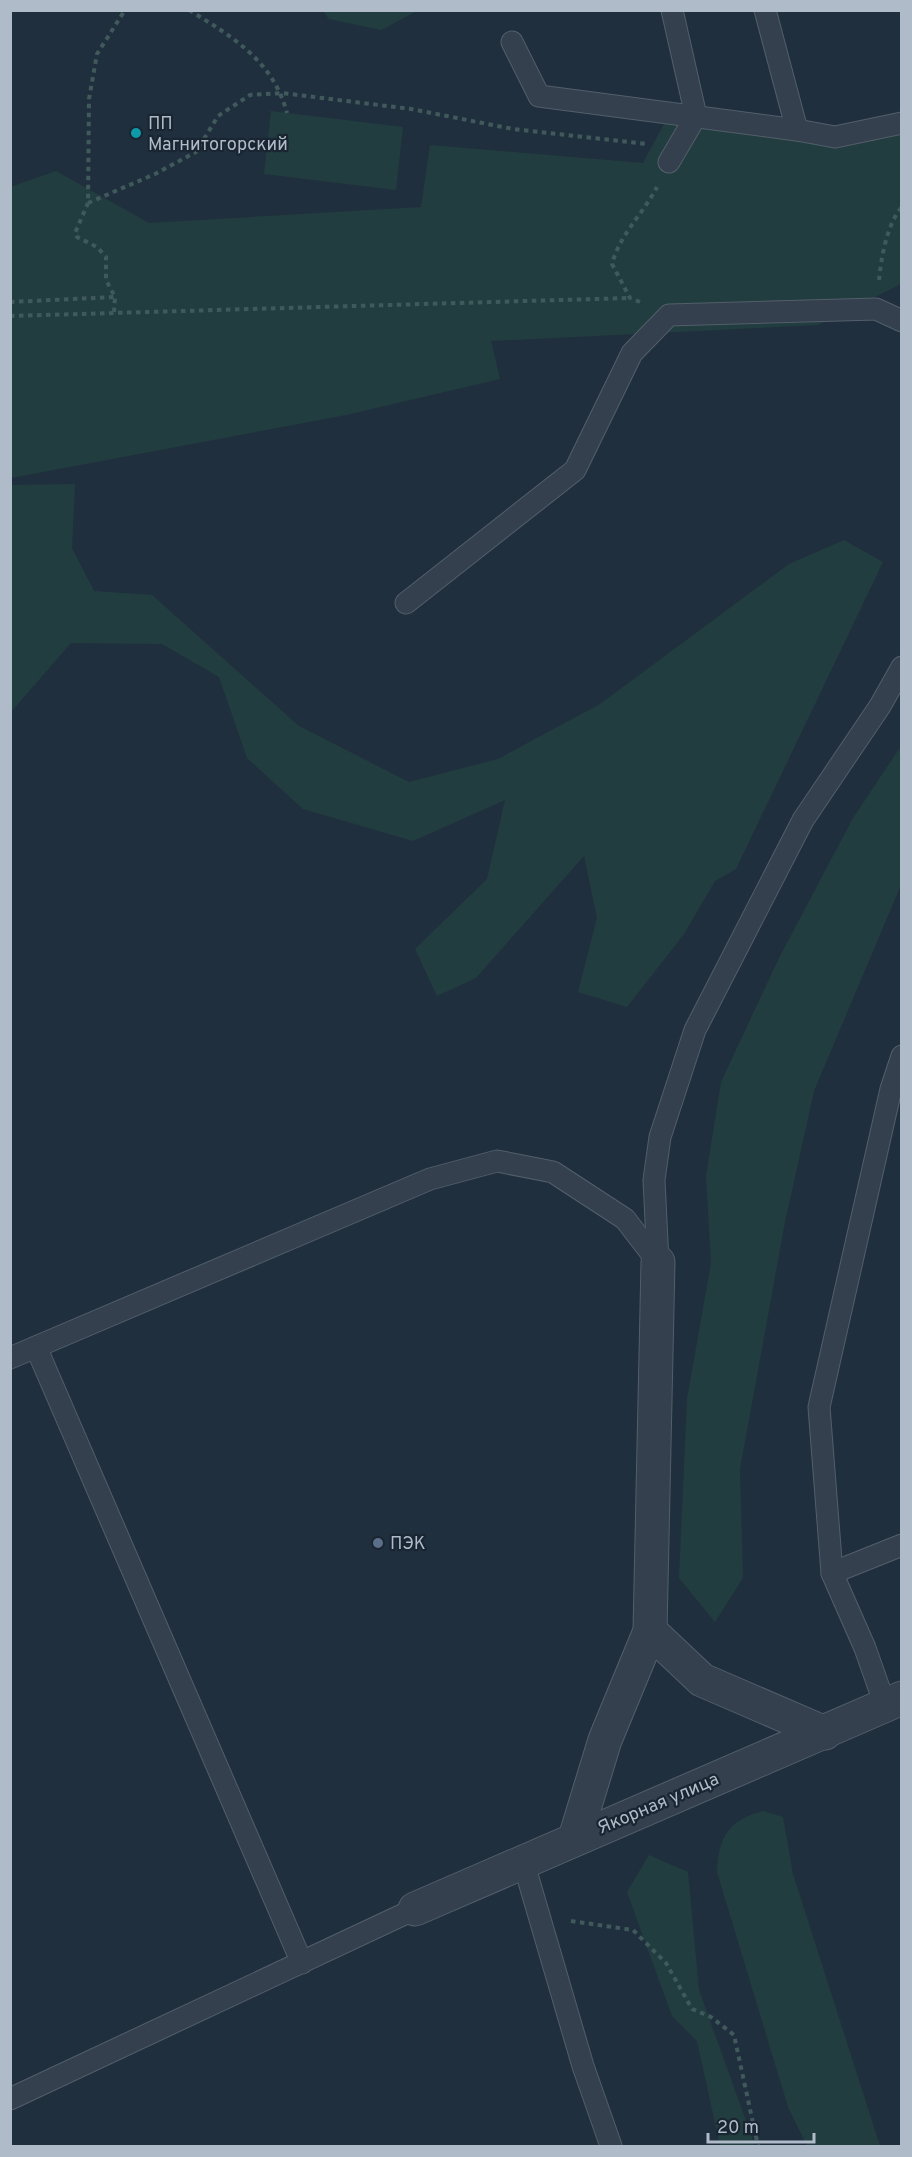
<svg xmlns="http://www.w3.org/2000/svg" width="912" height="2157" font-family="Overpass,sans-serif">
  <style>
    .green { fill: #223d3f }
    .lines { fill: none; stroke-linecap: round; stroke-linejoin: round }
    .service-casing { stroke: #535e6b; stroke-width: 23 }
    .minor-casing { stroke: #535e6b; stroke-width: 35 }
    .path { stroke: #405a5c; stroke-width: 4; stroke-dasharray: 4.5 4.5; stroke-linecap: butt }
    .service { stroke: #34404d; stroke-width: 21 }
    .minor { stroke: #34404d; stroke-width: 33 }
    .culture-dot { fill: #0f9aa8; stroke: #1a2532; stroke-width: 2 }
    .service-dot { fill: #5c6f8a; stroke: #1a2532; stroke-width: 2 }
    .labels { text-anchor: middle; stroke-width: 4.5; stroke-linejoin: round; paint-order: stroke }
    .poi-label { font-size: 18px; fill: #b0bbc9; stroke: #1a2532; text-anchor: start }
    .street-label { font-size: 18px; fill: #b0bbc9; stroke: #1a2532 }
  </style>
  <rect width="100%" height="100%" fill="#202f3e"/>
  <g class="green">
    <polygon points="323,11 417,11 381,30 329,19"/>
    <polygon points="271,111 403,127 396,190 264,174"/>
    <polygon points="665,122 840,147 901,133 901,284 818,325 491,341 500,379 346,415 11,478 10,187 56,171 149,223 421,207 430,145 643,163"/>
    <polygon points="75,484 72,548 94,591 152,595 299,726 409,782 498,759 600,704 789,564 844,540 883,562 736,869 715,881 684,934 627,1007 578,992 597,918 584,856 476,978 437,996 415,949 487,879 505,800 413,841 303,809 247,758 219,677 162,644 71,643 11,712 11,485"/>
    <polygon points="901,746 901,885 814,1091 785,1222 740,1469 743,1578 715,1622 679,1578 687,1399 711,1263 706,1176 721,1082 779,958 853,818"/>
    <path d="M763,1811L783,1817L793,1874L880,2146H807L788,2107L717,1872C718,1837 729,1820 763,1811Z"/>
    <polygon points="649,1855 688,1872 699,1990 755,2146 720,2146 697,2041 672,2016 627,1892"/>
  </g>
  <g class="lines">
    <defs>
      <g id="service">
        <polyline points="765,10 797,130"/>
        <polyline points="512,42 539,96 797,130 835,137 902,123"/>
        <polyline points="669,162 696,116 672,10"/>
        <polyline points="406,603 575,470 632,353 669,315 876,309 902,321"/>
        <polyline points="658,1262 654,1180 660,1137 695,1030 803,820 880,706 902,667"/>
        <polyline points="36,1347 302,1963"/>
        <polyline points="10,1358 430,1179 497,1161 553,1172 625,1219 658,1262"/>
        <polyline points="832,1573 902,1545"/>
        <polyline points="885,1705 865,1648 832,1573 819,1407 891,1089 902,1056"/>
        <polyline points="523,1861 583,2066 611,2146"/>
        <polyline points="10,2099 415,1909"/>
      </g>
      <g id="minor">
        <polyline points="650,1631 702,1680 825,1733"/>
        <polyline points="575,1838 605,1740 650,1631 658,1262"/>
        <polyline points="415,1909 902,1698"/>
      </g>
    </defs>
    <use href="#service" class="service-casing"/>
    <use href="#minor" class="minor-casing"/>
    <g class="path">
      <path d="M189,10C233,37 273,61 287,113"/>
      <polyline points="88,203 155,174 196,152 218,116 250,95 282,93 411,109 513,129 647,144"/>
      <path d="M879,280C881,259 887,223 902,207"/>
      <polyline points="10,302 115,297"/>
      <path d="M640,302L630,298L612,264C620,234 643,214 657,187"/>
      <polyline points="114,312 115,297 106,280 106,257 97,247 77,237 75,233 88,203 89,99 97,54 125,10"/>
      <polyline points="10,316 630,298"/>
      <polyline points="571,1921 633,1930 666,1963 692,2009 711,2017 734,2035 758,2146"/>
    </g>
    <use href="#service" class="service"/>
    <use href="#minor" class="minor"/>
  </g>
  <circle class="culture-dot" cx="136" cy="133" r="6"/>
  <circle class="service-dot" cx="378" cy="1543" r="6"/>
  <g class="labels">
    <g class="poi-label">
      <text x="148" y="129">ПП<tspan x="148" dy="21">Магнитогорский</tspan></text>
      <text x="390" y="1549">ПЭК</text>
    </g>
    <g class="street-label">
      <text transform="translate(658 1803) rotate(-23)" y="6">Якорная улица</text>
    </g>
  </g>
  <rect width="912" height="2157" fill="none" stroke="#b0bbc9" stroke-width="24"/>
  <path d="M708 2133v9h106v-9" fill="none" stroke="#b0bbc9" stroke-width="3"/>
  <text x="717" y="2133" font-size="18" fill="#b0bbc9" stroke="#1a2532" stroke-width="4.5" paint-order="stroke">20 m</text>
</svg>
